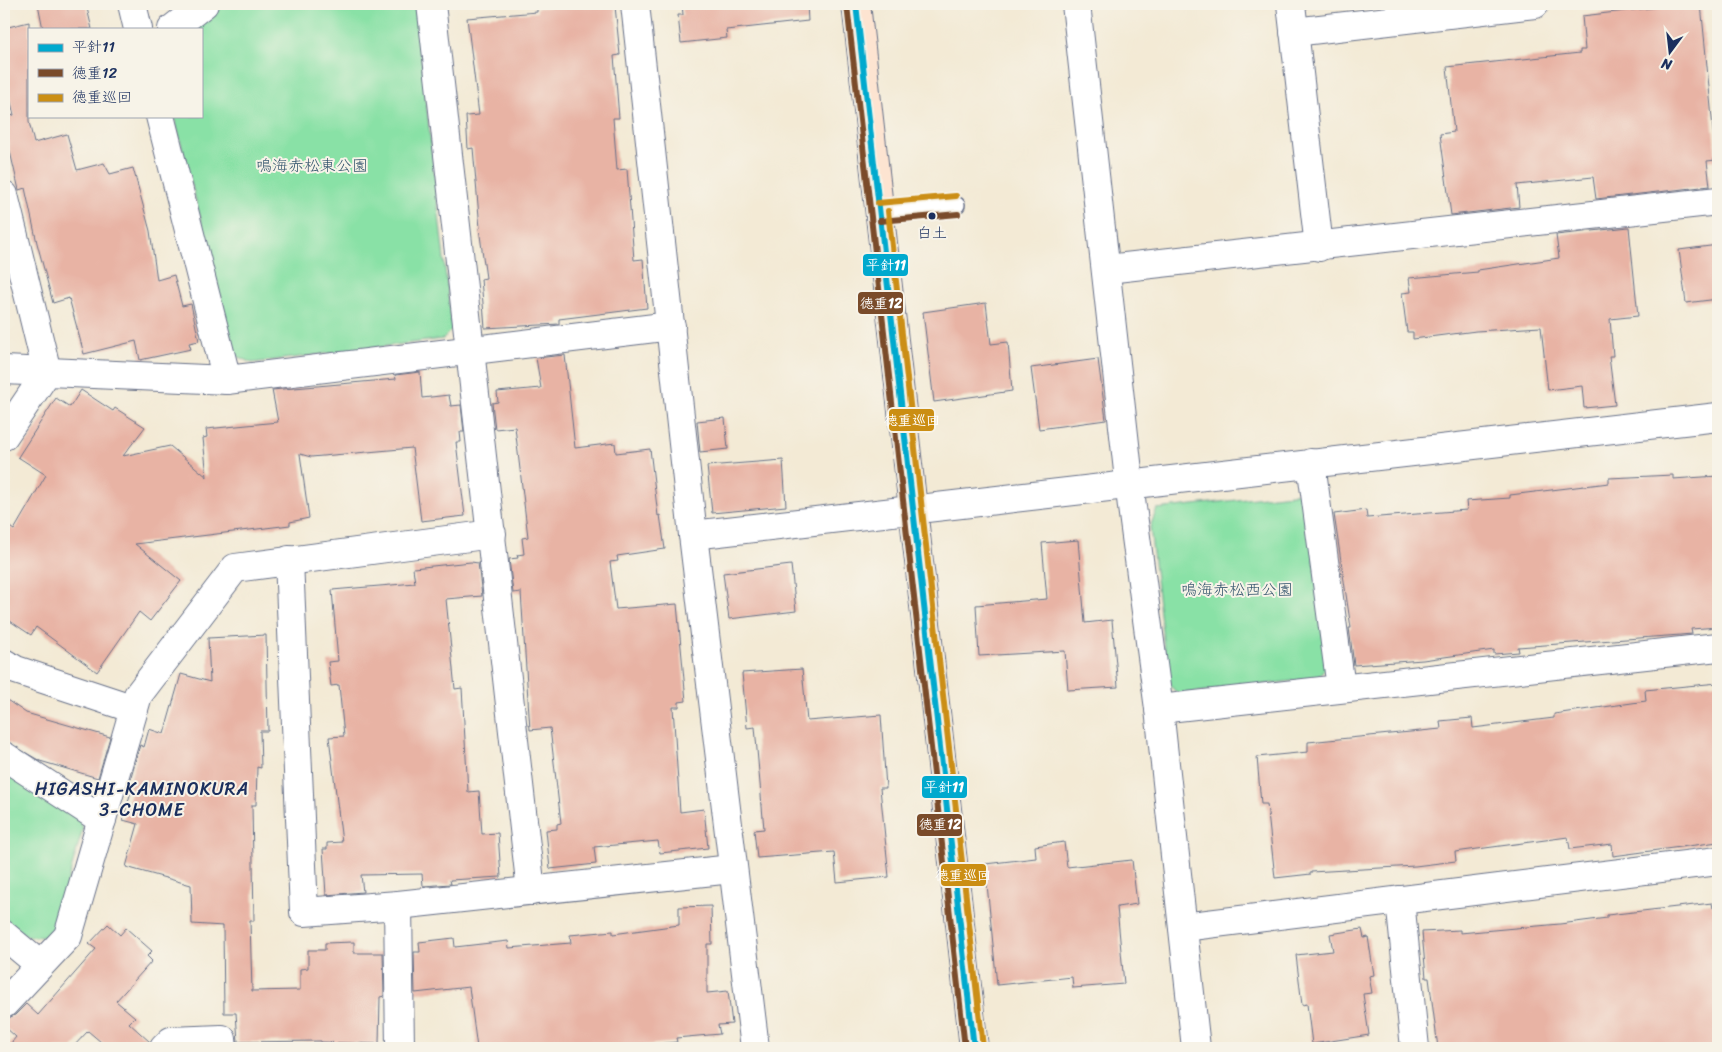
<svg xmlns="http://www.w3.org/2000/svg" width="1722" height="1052" font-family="Sriracha,'Klee One',sans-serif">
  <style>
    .green { fill: #89e1a6; stroke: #528882 }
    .building { fill: #e8b3a4 }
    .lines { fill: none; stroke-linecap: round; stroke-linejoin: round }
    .lane-casing { stroke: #677088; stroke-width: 18 }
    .street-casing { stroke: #677088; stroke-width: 30 }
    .secondary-casing { stroke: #677088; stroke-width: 30 }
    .lane { stroke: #fff; stroke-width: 15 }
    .street { stroke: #fff; stroke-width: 28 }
    .secondary { stroke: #fde4d1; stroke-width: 28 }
    .bus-1-casing { stroke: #f7f3e8; stroke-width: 10 }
    .bus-2-casing { stroke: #f7f3e8; stroke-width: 10 }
    .bus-3-casing { stroke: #f7f3e8; stroke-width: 10 }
    .bus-1 { stroke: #00a9ce; stroke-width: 6 }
    .bus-2 { stroke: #7a4b2a; stroke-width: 6 }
    .bus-3 { stroke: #cb8e13; stroke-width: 6 }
    .bus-dot { fill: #1b2f5e; stroke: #f7f3e8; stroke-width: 2 }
    .labels { text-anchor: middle; stroke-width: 4; stroke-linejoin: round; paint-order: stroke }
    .bus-label { font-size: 15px; fill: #1b2f5e; stroke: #f7f3e8 }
    .park-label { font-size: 16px; fill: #31536c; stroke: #f7f3e8 }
    .neighbourhood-label { font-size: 18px; letter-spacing: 1px; fill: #1b2f5e; stroke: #f7f3e8 }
    .line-badge { stroke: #f7f3e8; stroke-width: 2 }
    .badge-label { font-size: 14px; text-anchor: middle; font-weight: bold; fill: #fff }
  </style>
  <rect width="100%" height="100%" fill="#f7f3e8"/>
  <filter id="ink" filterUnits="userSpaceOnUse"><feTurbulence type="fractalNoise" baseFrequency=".02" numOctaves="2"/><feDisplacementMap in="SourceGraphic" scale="10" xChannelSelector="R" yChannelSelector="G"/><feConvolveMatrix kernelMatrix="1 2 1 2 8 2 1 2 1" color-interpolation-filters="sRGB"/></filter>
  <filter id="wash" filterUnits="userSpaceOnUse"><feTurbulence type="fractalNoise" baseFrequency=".0096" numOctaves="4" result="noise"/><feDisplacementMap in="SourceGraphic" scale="20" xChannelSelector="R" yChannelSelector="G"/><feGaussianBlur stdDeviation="1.12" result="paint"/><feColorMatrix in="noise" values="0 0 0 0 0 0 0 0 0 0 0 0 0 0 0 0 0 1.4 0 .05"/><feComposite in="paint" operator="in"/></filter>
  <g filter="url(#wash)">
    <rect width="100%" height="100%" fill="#f3ead5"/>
    <g class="green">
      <polygon points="225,4 415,4 452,330 443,339 252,363 236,356 174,116 201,116 201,29 193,29"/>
      <polygon points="1300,493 1307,503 1327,666 1318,678 1180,694 1176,692 1168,683 1150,527 1157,509"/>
      <polygon points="4,773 11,773 78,816 83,828 55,926 45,937 26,936 4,917"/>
    </g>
    <g id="blocks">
      <g class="building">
        <polygon points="38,4 86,4 92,29 43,29"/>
        <polygon points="598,4 598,7 615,6 620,55 614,56 619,118 613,118 617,170 627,169 634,260 643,259 647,308 559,319 559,324 485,328 481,279 486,278 479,228 480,228 473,148 468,149 466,116 479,115 467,18 537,12 537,8"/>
        <polygon points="682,4 807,4 808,21 726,30 727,38 681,43 678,15 683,15"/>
        <polygon points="1685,4 1701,4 1716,160 1707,161 1710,186 1596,199 1593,177 1517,185 1519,207 1451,215 1440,134 1454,132 1447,67 1580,53 1580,50 1585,50 1582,16"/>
        <polygon points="29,22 29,122 34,143 67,134 77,170 104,163 110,174 133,168 150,231 157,280 174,275 182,306 191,304 199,341 189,343 191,349 140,360 136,341 84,354 69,298 53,303 37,243 25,188 19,190 4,126 4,118 14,115 4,74 4,28"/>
        <polygon points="1629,227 1638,316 1610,319 1613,356 1609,356 1615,405 1584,408 1582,386 1548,390 1541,327 1476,331 1413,339 1413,332 1407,332 1402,293 1411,292 1409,278 1478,272 1478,270 1559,258 1556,235"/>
        <polygon points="1718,245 1718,299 1686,303 1679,250"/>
        <polygon points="986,303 991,344 1008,342 1012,391 934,402 923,312"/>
        <polygon points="565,355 575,448 615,443 616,453 650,449 658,516 660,515 665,549 617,556 618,561 610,562 616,609 677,604 686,701 679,702 679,707 673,707 680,812 704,809 708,848 660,853 658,841 594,847 596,864 550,869 546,830 557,829 557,824 561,823 550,728 530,730 521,592 513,593 509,559 518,558 517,555 524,554 522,538 528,537 515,427 495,429 492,403 498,402 497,392 541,388 536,358"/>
        <polygon points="1098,359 1106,420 1039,429 1031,368"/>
        <polygon points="420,372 422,398 449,395 451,406 461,405 464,432 460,432 461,442 456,442 465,516 421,521 412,448 311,457 300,454 309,518 290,522 290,525 135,544 181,581 150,621 139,612 97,672 36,627 31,635 4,617 4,523 14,530 46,475 18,457 56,398 70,407 81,390 113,411 115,408 145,427 123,456 170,446 207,477 203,438 207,437 206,429 278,422 272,390 396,379 395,375"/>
        <polygon points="725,418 728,449 700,452 697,421"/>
        <polygon points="783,460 786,506 712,513 707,466"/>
        <polygon points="1673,475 1673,479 1718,476 1718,627 1691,629 1692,634 1680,635 1518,647 1519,652 1494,654 1494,650 1423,660 1354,665 1349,628 1351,628 1334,514 1366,510 1367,518 1467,510 1466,501 1510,498 1510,495 1609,483 1609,478"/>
        <polygon points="1078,540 1085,623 1112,620 1118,687 1068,690 1065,651 979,656 976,605 1047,599 1042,543"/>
        <polygon points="471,562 478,563 482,596 446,599 455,689 462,688 468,792 479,791 482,834 498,833 501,877 450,880 451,884 423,886 422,874 361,875 363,892 326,895 323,849 327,849 327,843 342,842 329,737 344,736 339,685 331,686 328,662 338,661 332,590 415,583 413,568"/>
        <polygon points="791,565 796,611 729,619 723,573"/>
        <polygon points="266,635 268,731 260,731 261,768 257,767 256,805 252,805 254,921 250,921 252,991 300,990 300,969 308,968 308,950 325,950 325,943 354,942 354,953 383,953 384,996 380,997 379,1044 321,1042 321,1041 238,1042 236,1013 224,1013 223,926 192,924 191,885 126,867 138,824 123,820 132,788 128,787 140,745 144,747 149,729 164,734 181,674 210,682 208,638"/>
        <polygon points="802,669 807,721 881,715 886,788 880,788 889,877 837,882 834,852 757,858 754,830 764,829 755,727 747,728 742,673"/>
        <polygon points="1718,683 1718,842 1613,856 1612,844 1570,849 1568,837 1455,852 1456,861 1415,866 1311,872 1311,874 1275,878 1267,804 1261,804 1257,757 1308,752 1308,742 1441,729 1440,721 1472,718 1473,728 1554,718 1554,714 1646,701 1645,690"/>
        <polygon points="4,698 26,713 110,737 98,778 40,761 4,740"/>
        <polygon points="1064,842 1067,867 1132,860 1137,904 1117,907 1124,984 1073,988 1072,977 997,985 985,864 1036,858 1035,846"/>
        <polygon points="1712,903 1713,908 1718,908 1718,1048 1438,1048 1429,978 1426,978 1422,932 1460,930 1460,933 1560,924 1607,918 1607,915"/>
        <polygon points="711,906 712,944 707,944 707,993 728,991 732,1024 718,1025 720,1034 676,1038 677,1042 616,1048 477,1048 469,987 415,993 414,952 420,952 419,942 454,938 455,947 508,941 509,948 571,943 570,935 613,931 613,934 679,925 679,907"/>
        <polygon points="108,924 120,935 126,928 152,951 147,956 152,961 116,1001 135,1017 129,1023 150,1042 149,1048 108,1048 88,1031 72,1048 7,1048 16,1037 4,1026 4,1019 15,1015 26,1004 38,1015 96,949 89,944"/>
        <polygon points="1362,929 1364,938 1368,937 1374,975 1369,976 1372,993 1363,994 1369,1035 1312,1044 1307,1004 1302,1005 1296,955 1333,951 1330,934"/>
      </g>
    </g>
  </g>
  <g filter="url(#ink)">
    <use href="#blocks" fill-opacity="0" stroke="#677088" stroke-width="1"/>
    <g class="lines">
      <defs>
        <polyline id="lane" points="879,212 957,205"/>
        <g id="street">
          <polyline points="132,4 138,29"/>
          <polyline points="431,4 531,891"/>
          <polyline points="635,4 693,535 755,1048"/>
          <polyline points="1076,4 1132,507 1159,709 1196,1048"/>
          <polyline points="1291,4 1319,247"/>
          <polyline points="172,29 204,4"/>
          <polyline points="1294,32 1535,4"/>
          <polyline points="160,116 227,380"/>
          <polyline points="4,195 47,372 4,436"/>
          <polyline points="1107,269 1718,201"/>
          <polyline points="4,370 227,380 671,326"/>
          <polyline points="1311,463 1341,688"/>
          <polyline points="693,535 1718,417"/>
          <polyline points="289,560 304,912 398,905 732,869"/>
          <polyline points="4,663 16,670 134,709 68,936 4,1004"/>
          <polyline points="134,709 138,695 235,568 492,534"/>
          <polyline points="1159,709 1718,647"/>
          <polyline points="4,756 102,820"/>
          <polyline points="1400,900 1415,1048"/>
          <polyline points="398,905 400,1048"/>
          <polyline points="1183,927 1718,861"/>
          <polyline points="4,935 40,965"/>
          <polyline points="164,1048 171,1041 222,1039 223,1048"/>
        </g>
        <polyline id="secondary" points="856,4 974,1048"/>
      </defs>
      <use href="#lane" class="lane-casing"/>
      <use href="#street" class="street-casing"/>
      <use href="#secondary" class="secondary-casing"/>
      <use href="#lane" class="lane"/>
      <use href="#street" class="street"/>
      <use href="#secondary" class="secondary"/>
      <defs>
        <polyline id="bus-1" points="856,4 974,1048"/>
        <g id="bus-2">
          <polyline points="847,5 965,1048"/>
          <polyline points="880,221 958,214"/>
        </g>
        <g id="bus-3">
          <polyline points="878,203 956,196"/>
          <polyline points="888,211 983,1047"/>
        </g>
      </defs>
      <use href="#bus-1" class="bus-1-casing"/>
      <use href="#bus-2" class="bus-2-casing"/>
      <use href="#bus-3" class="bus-3-casing"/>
      <use href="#bus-1" class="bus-1"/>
      <use href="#bus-2" class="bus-2"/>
      <use href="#bus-3" class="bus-3"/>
    </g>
  </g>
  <circle class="bus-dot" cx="932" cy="216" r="4.5"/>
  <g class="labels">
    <g class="bus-label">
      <text x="932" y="238">白土</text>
    </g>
    <g class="park-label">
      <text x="312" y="171">鳴海赤松東公園</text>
      <text x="1237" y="595">鳴海赤松西公園</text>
    </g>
    <g class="neighbourhood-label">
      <text x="142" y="795">HIGASHI-KAMINOKURA<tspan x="142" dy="21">3-CHOME</tspan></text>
    </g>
  </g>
  <g class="line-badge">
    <rect x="862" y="253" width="47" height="24" rx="5" fill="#00a9ce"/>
    <rect x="857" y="291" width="47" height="24" rx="5" fill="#7a4b2a"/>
    <rect x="888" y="408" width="47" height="24" rx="5" fill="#cb8e13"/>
    <rect x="921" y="775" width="47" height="24" rx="5" fill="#00a9ce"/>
    <rect x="916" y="813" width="47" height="24" rx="5" fill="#7a4b2a"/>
    <rect x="940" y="863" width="47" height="24" rx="5" fill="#cb8e13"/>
  </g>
  <g class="badge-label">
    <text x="886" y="270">平針11</text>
    <text x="881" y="308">徳重12</text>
    <text x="912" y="425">徳重巡回</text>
    <text x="944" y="792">平針11</text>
    <text x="940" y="829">徳重12</text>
    <text x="963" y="880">徳重巡回</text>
  </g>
  <rect width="1722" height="1052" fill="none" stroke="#f7f3e8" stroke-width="20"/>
  <rect x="28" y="28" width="175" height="90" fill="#f7f3e8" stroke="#9fa5b1"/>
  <rect x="38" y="44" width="25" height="8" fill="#00a9ce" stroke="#9fa5b1"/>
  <text x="72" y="52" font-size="15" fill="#1b2f5e">平針11</text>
  <rect x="38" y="69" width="25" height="8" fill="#7a4b2a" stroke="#9fa5b1"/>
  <text x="72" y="78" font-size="15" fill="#1b2f5e">徳重12</text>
  <rect x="38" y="94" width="25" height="8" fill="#cb8e13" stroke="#9fa5b1"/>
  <text x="72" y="102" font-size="15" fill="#1b2f5e">徳重巡回</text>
  <g transform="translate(1670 52) rotate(195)" stroke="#f7f3e8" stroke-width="4" paint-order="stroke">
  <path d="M0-4L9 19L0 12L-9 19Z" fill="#1b2f5e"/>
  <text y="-8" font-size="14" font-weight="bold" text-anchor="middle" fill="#1b2f5e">N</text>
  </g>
</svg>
